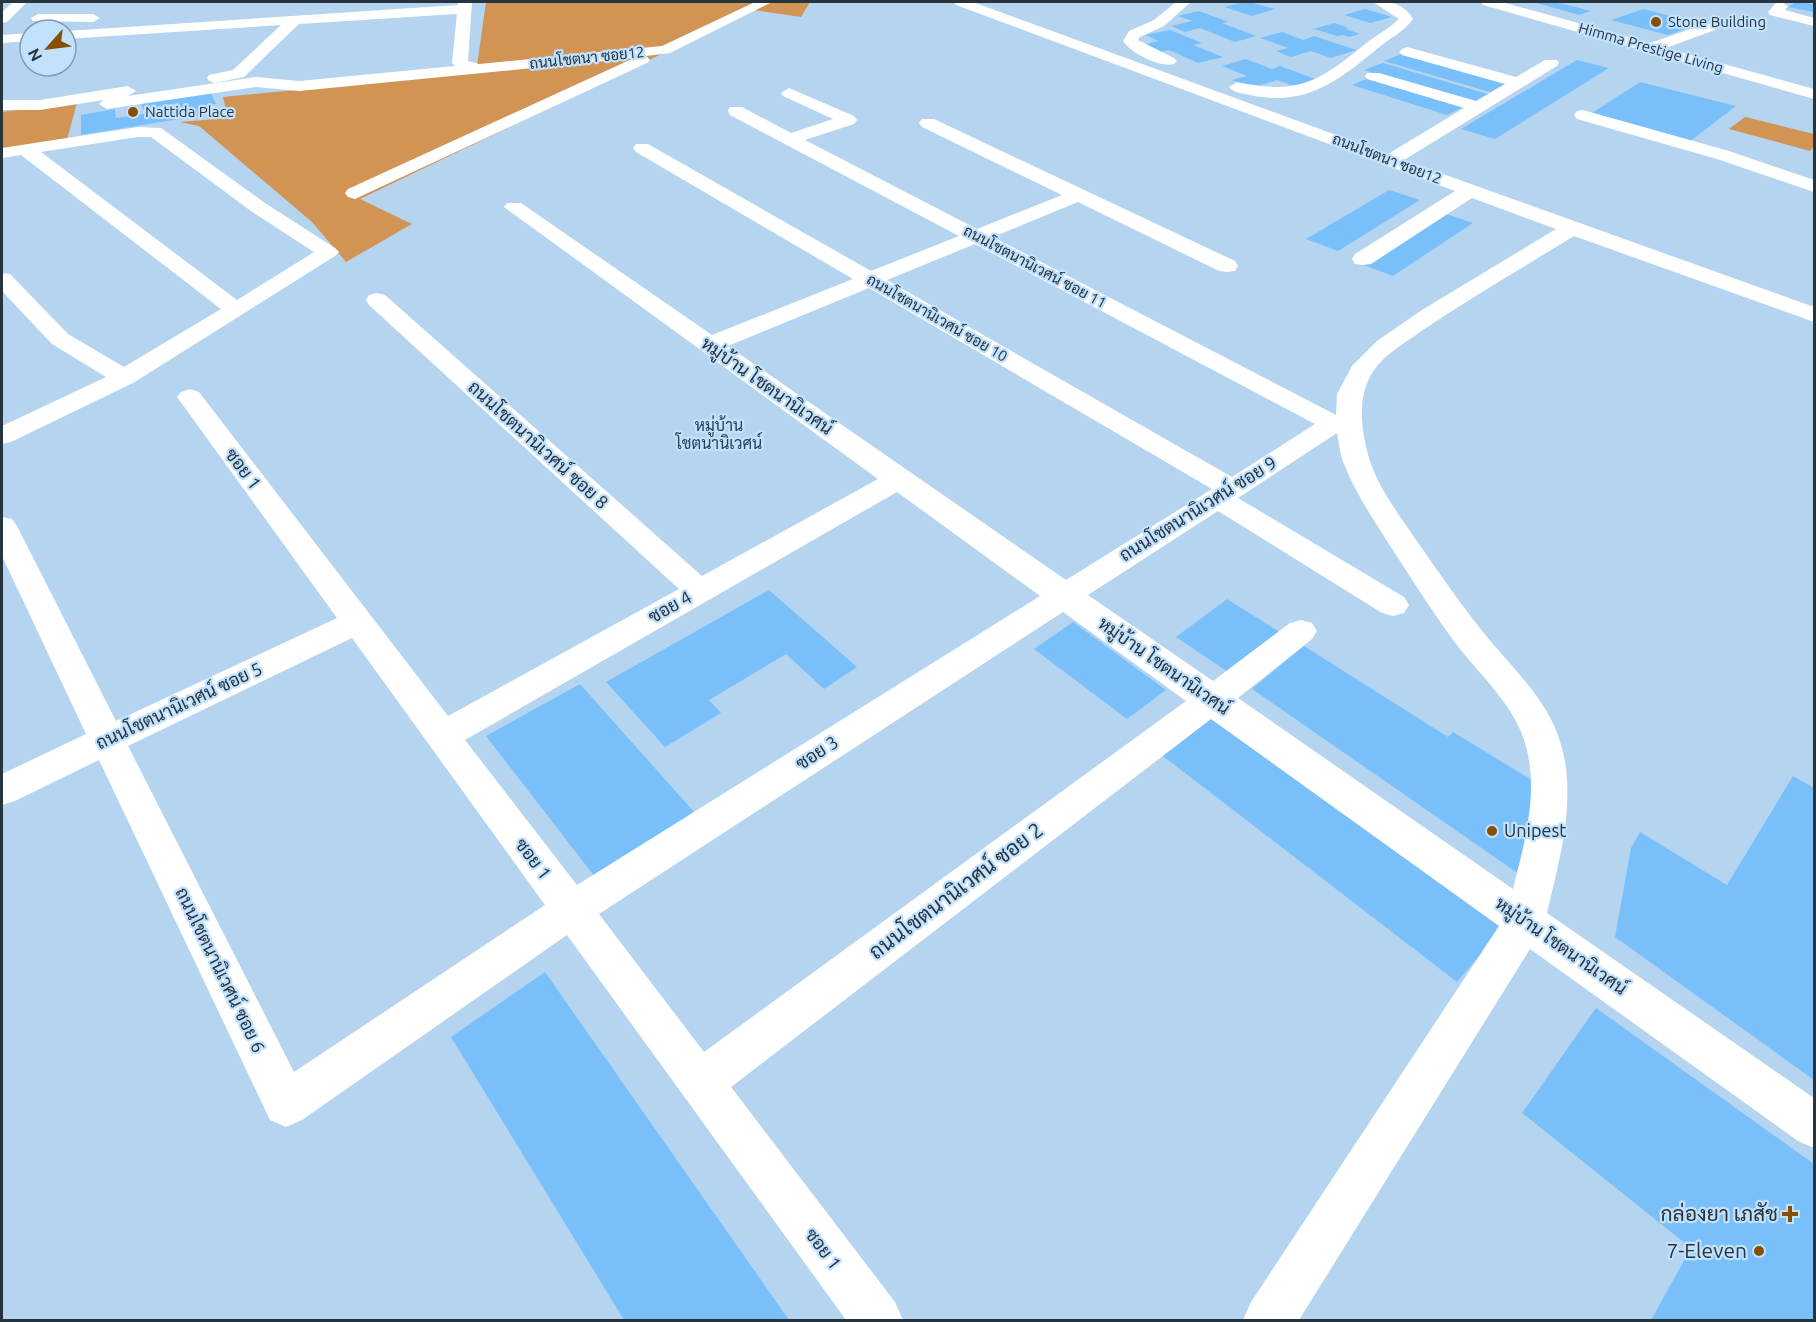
<svg xmlns="http://www.w3.org/2000/svg" width="1816" height="1322" font-family="Ubuntu,Sarabun,sans-serif">
  <style>
    .green { fill: #d19455 }
    .building { fill: #79c0fb }
    .lines { fill: none; stroke-linecap: round; stroke-linejoin: round }
    .minor { fill: #fff; fill-rule: evenodd }
    .poi-dot { fill: #874f01; stroke: #c1e1fd; stroke-width: 2 }
    .labels { text-anchor: middle; stroke-width: 4.5; stroke-linejoin: round; paint-order: stroke }
    .far-poi-label { font-size: 15px; fill: #27343e; stroke: #c1e1fd; text-anchor: start }
    .far-street-label { font-size: 15px; fill: #27343e; stroke: #c1e1fd }
    .far-neighbourhood-label { font-size: 16px; fill: #264158; stroke: #c1e1fd }
    .street-label { font-size: 18px; fill: #27343e; stroke: #c1e1fd }
    .poi-label { font-size: 18px; fill: #27343e; stroke: #c1e1fd; text-anchor: start }
    .near-street-label { font-size: 21px; fill: #27343e; stroke: #c1e1fd }
    .near-poi-label { font-size: 21px; fill: #27343e; stroke: #c1e1fd; text-anchor: end }
  </style>
  <rect width="100%" height="100%" fill="#b5d4f0"/>
  <g class="green">
    <polygon points="486,2 810,2 801,17 753,10 360,199 412,224 346,262 312,222 199,126 179,122 228,118 223,97 476,73"/>
    <polygon points="77,102 67,140 2,149 2,112"/>
    <polygon points="1745,117 1814,134 1814,146 1810,151 1729,129"/>
  </g>
  <g class="building">
    <polygon points="1244,2 1250,2 1275,9 1252,16 1224,7"/>
    <polygon points="1533,2 1555,2 1591,11 1579,15"/>
    <polygon points="1796,2 1814,4 1814,12 1788,7"/>
    <polygon points="1365,9 1392,17 1370,23 1344,15"/>
    <polygon points="1644,9 1700,24 1668,35 1611,20"/>
    <polygon points="1199,11 1229,22 1222,23 1256,36 1235,42 1200,28 1185,32 1171,26 1192,21 1178,16"/>
    <polygon points="1334,23 1349,28 1346,29 1360,34 1349,37 1342,35 1337,36 1314,29"/>
    <polygon points="1170,30 1202,43 1193,45 1223,57 1198,63 1169,50 1156,53 1138,46 1159,41 1145,35"/>
    <polygon points="1282,32 1303,40 1314,36 1356,50 1331,58 1311,51 1291,57 1276,51 1288,48 1260,38"/>
    <polygon points="1401,54 1506,84 1490,92 1384,61"/>
    <polygon points="1246,59 1272,69 1280,66 1318,80 1296,87 1277,80 1252,88 1232,80 1247,76 1222,66"/>
    <polygon points="1577,60 1609,68 1495,139 1461,129"/>
    <polygon points="1383,63 1491,95 1473,104 1364,70"/>
    <polygon points="1371,77 1466,106 1447,115 1352,85"/>
    <polygon points="1640,82 1736,106 1689,142 1589,115"/>
    <polygon points="211,93 216,104 202,106 203,115 81,135 81,115 115,109 116,118 181,108 179,103 143,109 141,102"/>
    <polygon points="1389,190 1420,200 1338,251 1306,239"/>
    <polygon points="1443,213 1473,223 1393,276 1361,264"/>
    <polygon points="769,590 857,667 824,689 786,654 709,700 721,713 665,747 606,682"/>
    <polygon points="1227,599 1281,633 1231,674 1176,637"/>
    <polygon points="1073,622 1166,690 1127,719 1034,649"/>
    <polygon points="1304,646 1448,737 1453,732 1535,782 1519,874 1252,689"/>
    <polygon points="580,684 695,813 595,877 486,736"/>
    <polygon points="1207,714 1504,927 1457,982 1159,753"/>
    <polygon points="1793,776 1814,788 1814,1080 1615,937 1631,848 1640,832 1727,885"/>
    <polygon points="545,972 789,1320 624,1320 451,1037"/>
    <polygon points="1596,1008 1814,1164 1814,1320 1651,1320 1691,1248 1522,1113"/>
  </g>
  <g class="lines">
    <g class="minor">
      <polygon points="13,2 27,2 7,22 2,23 2,12"/>
      <polygon points="458,2 472,2 468,61 479,64 662,46 755,2 772,2 670,53 646,56 650,60 647,63 355,199 348,197 345,193 348,189 634,58 299,91 256,87 107,109 99,104 103,100 40,110 2,110 2,100 40,100 128,86 136,91 128,96 256,77 299,81 455,66 452,63 457,14 299,24 244,77 215,83 209,81 207,78 209,75 233,70 281,25 66,39 66,31 458,5"/>
      <path d="M954,2H973L1388,154L1464,108L1367,79L1365,76L1367,73H1379L1476,101L1505,84L1402,55L1399,52L1402,49L1407,47L1516,77L1545,60H1557L1559,63L1557,66L1404,160L1814,307V322L1574,236C1522,268 1470,298 1420,332C1405,343 1385,354 1374,370C1356,396 1361,432 1370,461C1379,489 1400,516 1416,540C1438,571 1459,602 1483,632C1508,663 1540,692 1556,730C1580,789 1561,853 1547,913L1814,1098V1148L1798,1141L1530,949L1299,1320H1243L1251,1302L1499,926L1211,719L731,1087L895,1302L903,1320H846L567,935L302,1120L286,1127L270,1120L99,760L15,801L2,805V774L86,734L2,556V517L12,519L17,526L116,721L337,618L177,397L181,392L190,389L199,392L448,716L679,589L369,305L366,300L369,295L377,293L385,295L702,576L878,479L504,207L507,203H521L712,335L853,279L636,152L633,148L636,144H648L871,271L959,236L730,115L728,111L730,107H742L791,133L833,119L783,96L781,93L789,88L854,116L857,120L854,124L805,140L977,229L1062,195L922,127L919,123L922,119H934L1235,261L1238,266L1235,271L1227,272L1219,271L1078,202L993,237L1336,415L1337,394L1352,366L1377,341L1422,310L1556,229L1472,198L1371,264L1363,265L1355,264L1352,259L1355,254L1455,191L956,5ZM975,244L1315,424L1232,477L887,280ZM869,288L1212,489L1066,580L728,346ZM1337,433C1339,443 1340,455 1344,464C1357,497 1378,526 1396,555C1417,587 1437,619 1460,649C1485,680 1518,710 1527,750C1538,797 1524,844 1513,889L1238,698L1312,639L1317,631L1312,623L1301,620L1290,623L1213,681L1088,595L1218,511L1382,613L1393,616L1404,613L1409,605L1404,597L1238,498ZM897,492L1040,596L577,885L465,740ZM1063,612L1186,701L704,1052L599,914ZM352,638L545,905L294,1072L128,746Z"/>
      <path d="M1176,2H1191L1164,26L1140,37L1138,40L1174,58L1177,61L1174,64C1160,68 1131,53 1123,41L1129,31L1154,20Z"/>
      <path d="M1373,2C1389,0 1405,4 1413,19C1404,32 1390,38 1378,48C1337,82 1305,107 1250,95C1242,93 1234,93 1229,87L1237,82C1298,95 1319,82 1365,44C1376,35 1389,29 1399,19Z"/>
      <polygon points="1481,2 1502,2 1650,43 1705,24 1715,24 1717,27 1715,30 1666,48 1814,89 1814,99 1483,5"/>
      <polygon points="1781,2 1788,6 1785,10 1814,18 1814,26 1770,15 1768,12 1776,3"/>
      <polygon points="38,14 93,14 100,18 93,22 33,21 31,18"/>
      <polygon points="30,33 30,41 2,43 2,35"/>
      <polygon points="1583,110 1729,151 1814,180 1814,192 1717,159 1577,119 1574,115 1577,111"/>
      <path d="M138,127L161,128L265,203L335,248L339,252L335,256L133,383L11,442L2,444V426L106,377L52,344L2,291V273L10,274L68,334L124,367L221,309L21,155L2,158V148ZM138,137H151L251,211L314,252L237,300L41,152Z"/>
    </g>
  </g>
  <g class="poi-dot">
    <circle cx="1656" cy="22" r="6"/>
    <circle cx="133" cy="112" r="6"/>
    <circle cx="1492" cy="831" r="6"/>
    <path d="M1787 1205h6v6h6v6h-6v6h-6v-6h-6v-6h6z"/>
    <circle cx="1759" cy="1251" r="6"/>
  </g>
  <g class="labels">
    <g class="far-poi-label">
      <text x="1668" y="27">Stone Building</text>
      <text x="145" y="117">Nattida Place</text>
    </g>
    <g class="far-street-label">
      <text transform="translate(1651 48) rotate(16)" y="5">Himma Prestige Living</text>
      <text transform="translate(587 58) rotate(-6)" y="5">ถนนโชตนา ซอย12</text>
      <text transform="translate(1387 159) rotate(21)" y="5">ถนนโชตนา ซอย12</text>
      <text transform="translate(1035 267) rotate(28)" y="5">ถนนโชตนานิเวศน์ ซอย 11</text>
      <text transform="translate(937 318) rotate(30)" y="5">ถนนโชตนานิเวศน์ ซอย 10</text>
    </g>
    <g class="far-neighbourhood-label">
      <text x="719" y="431">หมู่บ้าน<tspan x="719" dy="18">โชตนานิเวศน์</tspan></text>
    </g>
    <g class="street-label">
      <text transform="translate(767 386) rotate(35)" y="6">หมู่บ้าน โชตนานิเวศน์</text>
      <text transform="translate(538 445) rotate(42)" y="6">ถนนโชตนานิเวศน์ ซอย 8</text>
      <text transform="translate(243 469) rotate(53)" y="6">ซอย 1</text>
      <text transform="translate(1198 509) rotate(-32)" y="6">ถนนโชตนานิเวศน์ ซอย 9</text>
      <text transform="translate(670 607) rotate(-29)" y="6">ซอย 4</text>
      <text transform="translate(1164 666) rotate(35)" y="6">หมู่บ้าน โชตนานิเวศน์</text>
      <text transform="translate(179 706) rotate(-25)" y="6">ถนนโชตนานิเวศน์ ซอย 5</text>
      <text transform="translate(817 753) rotate(-33)" y="6">ซอย 3</text>
      <text transform="translate(533 859) rotate(53)" y="6">ซอย 1</text>
      <text transform="translate(1561 946) rotate(35)" y="6">หมู่บ้าน โชตนานิเวศน์</text>
      <text transform="translate(220 970) rotate(64)" y="6">ถนนโชตนานิเวศน์ ซอย 6</text>
      <text transform="translate(823 1249) rotate(53)" y="6">ซอย 1</text>
    </g>
    <g class="poi-label">
      <text x="1504" y="837">Unipest</text>
    </g>
    <g class="near-street-label">
      <text transform="translate(956 891) rotate(-37)" y="7">ถนนโชตนานิเวศน์ ซอย 2</text>
    </g>
    <g class="near-poi-label">
      <text x="1778" y="1221">กล่องยา เภสัช</text>
      <text x="1747" y="1258">7-Eleven</text>
    </g>
  </g>
  <rect width="1816" height="1322" fill="none" stroke="#27343e" stroke-width="6"/>
  <g transform="translate(48 48) rotate(242)"><circle r="28" fill="#c1e1fd" stroke="#839cb1" stroke-width="1.5"/>
  <path d="M0-4.5L10 22L0 15L-10 22Z" fill="#874f01"/>
  <text y="-9" font-size="16" font-weight="bold" text-anchor="middle" fill="#27343e">N</text>
  </g>
</svg>
